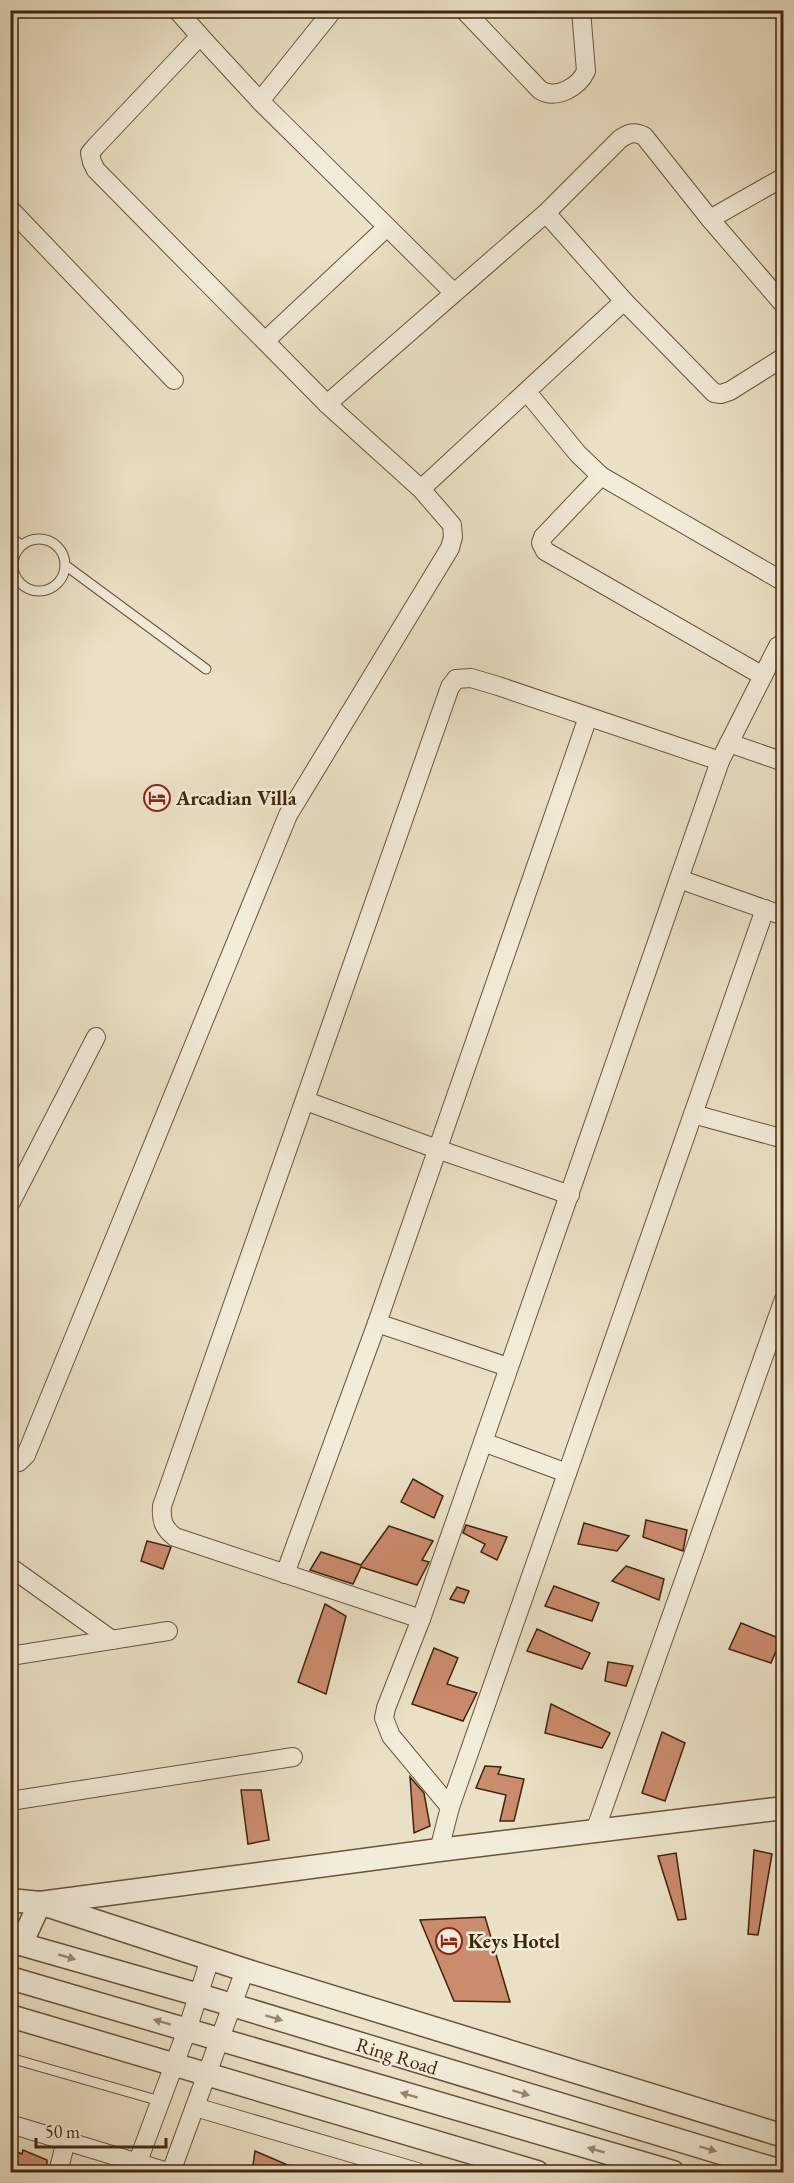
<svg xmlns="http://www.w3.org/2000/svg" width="794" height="2183" font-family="'EB Garamond',serif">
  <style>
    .building { fill: #cb8b6d; stroke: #41240d; stroke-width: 1.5 }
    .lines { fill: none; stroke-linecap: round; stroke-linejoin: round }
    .service-casing { stroke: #6c533b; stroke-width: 11 }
    .minor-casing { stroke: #6c533b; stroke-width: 20 }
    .tertiary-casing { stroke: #6c533b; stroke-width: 25 }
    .service { stroke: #f2ecda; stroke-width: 9 }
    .minor { stroke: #f2ecda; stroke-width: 18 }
    .tertiary { stroke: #f2ecda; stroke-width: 22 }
    .oneway { fill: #9a8874 }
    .labels { text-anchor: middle; stroke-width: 5; stroke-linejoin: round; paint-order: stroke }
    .poi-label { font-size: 20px; font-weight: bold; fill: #41240d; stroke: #f2ecda; text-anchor: start }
    .street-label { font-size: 20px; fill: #41240d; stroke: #f2ecda }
  </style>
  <rect width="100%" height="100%" fill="#ebe1c6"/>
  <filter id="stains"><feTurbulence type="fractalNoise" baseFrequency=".00333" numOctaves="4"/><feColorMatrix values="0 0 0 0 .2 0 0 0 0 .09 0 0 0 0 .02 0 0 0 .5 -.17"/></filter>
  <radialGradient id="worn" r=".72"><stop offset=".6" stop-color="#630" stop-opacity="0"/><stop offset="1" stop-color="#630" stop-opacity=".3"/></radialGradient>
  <g class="building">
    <polygon points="413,1479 443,1496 434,1518 401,1502"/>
    <polygon points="646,1520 687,1530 683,1551 643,1537"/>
    <polygon points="584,1523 629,1536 617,1551 578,1544"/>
    <polygon points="466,1525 507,1537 497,1560 481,1552 485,1544 463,1533"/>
    <polygon points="389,1526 433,1541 422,1560 429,1562 417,1585 361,1567 353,1584 310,1570 321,1552 361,1565"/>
    <polygon points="147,1541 171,1547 163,1569 141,1561"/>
    <polygon points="626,1566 664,1579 659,1600 612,1581"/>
    <polygon points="554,1586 599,1603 592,1621 545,1606"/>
    <polygon points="457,1587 469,1591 464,1603 450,1599"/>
    <polygon points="325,1604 346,1616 326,1694 298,1682"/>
    <polygon points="741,1623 781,1639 771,1663 729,1649"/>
    <polygon points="537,1629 590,1653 582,1669 527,1651"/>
    <polygon points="434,1648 458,1658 447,1684 477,1693 463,1721 412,1704"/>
    <polygon points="608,1662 633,1666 626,1686 605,1681"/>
    <polygon points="551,1704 610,1733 602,1748 545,1733"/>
    <polygon points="662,1732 685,1743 665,1801 642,1793"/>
    <polygon points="485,1766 501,1767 498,1774 524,1779 514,1821 500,1821 506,1795 476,1788"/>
    <polygon points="410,1777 424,1793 430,1826 414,1833"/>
    <polygon points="241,1790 261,1790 269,1840 248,1844"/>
    <polygon points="754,1850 772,1854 758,1935 748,1934"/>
    <polygon points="676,1853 686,1919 678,1920 658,1856"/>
    <polygon points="485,1917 510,2002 454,2001 420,1920"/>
    <polygon points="10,2149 22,2154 23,2150 47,2160 47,2172 10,2172"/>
    <polygon points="255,2151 304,2172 252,2172"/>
  </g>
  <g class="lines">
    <defs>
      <g id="service">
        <polyline points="10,537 21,545"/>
        <circle cx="39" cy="565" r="26"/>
        <polyline points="65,565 206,669"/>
        <polyline points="10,2058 160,2101"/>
      </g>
      <g id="minor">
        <path d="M464,10L540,90C556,100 579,87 586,71L581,10"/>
        <polyline points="200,36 260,101 454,293"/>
        <polyline points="260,101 333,10"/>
        <polyline points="10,209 174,380"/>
        <path d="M546,213L620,139C629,133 634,131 644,136L710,219L784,177"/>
        <polyline points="710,219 784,305"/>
        <polyline points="624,301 714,393 721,394 730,391 784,357"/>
        <polyline points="265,341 387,227"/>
        <polyline points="527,392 578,454 601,476"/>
        <polyline points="327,404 546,213 624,301 421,489"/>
        <polyline points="763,676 545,551 541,543 543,537 601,476 784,582"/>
        <polyline points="729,743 784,762"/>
        <polyline points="679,879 784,916"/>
        <polyline points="306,1101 437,1149 570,1195"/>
        <polyline points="693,1114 784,1139"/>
        <polyline points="10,1204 96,1037"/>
        <polyline points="377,1323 508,1367"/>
        <polyline points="483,1442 567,1473"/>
        <polyline points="10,1464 19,1462 26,1455 288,815 450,548 453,537 452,525 421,489 327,404 96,170 92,162 90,153 96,146 200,36 177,10"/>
        <polyline points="10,1567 112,1640"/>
        <polyline points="285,1574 377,1323 588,717"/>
        <path d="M421,1619L175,1537C163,1528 161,1520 162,1506L450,687L456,679L471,678L498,686L720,761"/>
        <polyline points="10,1656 168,1631"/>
        <polyline points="10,1801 293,1757"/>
        <polyline points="450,1807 391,1736 384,1718 386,1708 421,1619 483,1442 720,761 778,646 784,649"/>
        <polyline points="595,1831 784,1299"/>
        <polyline points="439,1850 450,1807 765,909"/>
        <polyline points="195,2107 417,2172"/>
        <polyline points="10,2124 168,2172"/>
        <polyline points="58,2172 66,2141"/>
        <polyline points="134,2172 187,2030 210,1959"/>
        <polyline points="171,2172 245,1970"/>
      </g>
      <g id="tertiary">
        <polyline points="10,1900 40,1903 439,1850 784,1808"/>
        <polyline points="10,1941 199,1995 784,2172"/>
        <polyline points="21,1944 40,1903 245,1970 784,2136"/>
        <polyline points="10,1978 673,2172"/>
        <polyline points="10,2016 537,2172"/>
      </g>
    </defs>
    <use href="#service" class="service-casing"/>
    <use href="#minor" class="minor-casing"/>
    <use href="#tertiary" class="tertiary-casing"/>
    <use href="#service" class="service"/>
    <use href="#minor" class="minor"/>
    <use href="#tertiary" class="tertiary"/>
  </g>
  <defs><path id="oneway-solid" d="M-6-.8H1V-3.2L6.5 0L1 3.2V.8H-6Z" transform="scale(1.5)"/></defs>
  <g class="oneway">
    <use href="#oneway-solid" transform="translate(67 1957) rotate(16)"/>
    <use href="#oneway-solid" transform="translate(274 2018) rotate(17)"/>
    <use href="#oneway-solid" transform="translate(162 2022) rotate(-164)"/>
    <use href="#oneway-solid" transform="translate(521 2093) rotate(17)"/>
    <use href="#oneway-solid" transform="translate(409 2095) rotate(-164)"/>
    <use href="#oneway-solid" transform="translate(708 2149) rotate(17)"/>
    <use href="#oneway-solid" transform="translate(596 2150) rotate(-164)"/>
  </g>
  <defs>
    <symbol id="hotel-ring" viewBox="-11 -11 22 22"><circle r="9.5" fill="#f2ecda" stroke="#8f2418" stroke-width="1.5"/><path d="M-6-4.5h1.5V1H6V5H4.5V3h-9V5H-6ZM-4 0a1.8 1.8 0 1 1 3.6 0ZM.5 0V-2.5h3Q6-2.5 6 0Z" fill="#8f2418"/></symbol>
  </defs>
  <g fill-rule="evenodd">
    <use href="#hotel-ring" x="142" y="783" width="30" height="30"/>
    <use href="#hotel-ring" x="434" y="1926" width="30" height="30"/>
  </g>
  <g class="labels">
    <g class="poi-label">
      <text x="176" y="805">Arcadian Villa</text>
      <text x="468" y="1948">Keys Hotel</text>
    </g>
    <g class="street-label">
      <text transform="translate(397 2056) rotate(17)" y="7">Ring Road</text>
    </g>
  </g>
  <rect width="794" height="2183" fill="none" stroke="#ebe1c6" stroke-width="36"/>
  <rect x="12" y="12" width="770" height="2159" fill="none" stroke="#41240d" stroke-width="3"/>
  <rect x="18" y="18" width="758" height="2147" fill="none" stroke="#41240d" stroke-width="1.5"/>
  <path d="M36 2138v9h130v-9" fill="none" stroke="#41240d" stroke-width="3"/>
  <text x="45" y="2138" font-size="18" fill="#41240d" stroke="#f2ecda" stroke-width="4.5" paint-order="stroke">50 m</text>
  <rect width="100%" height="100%" filter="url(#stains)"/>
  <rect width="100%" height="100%" fill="url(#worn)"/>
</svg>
